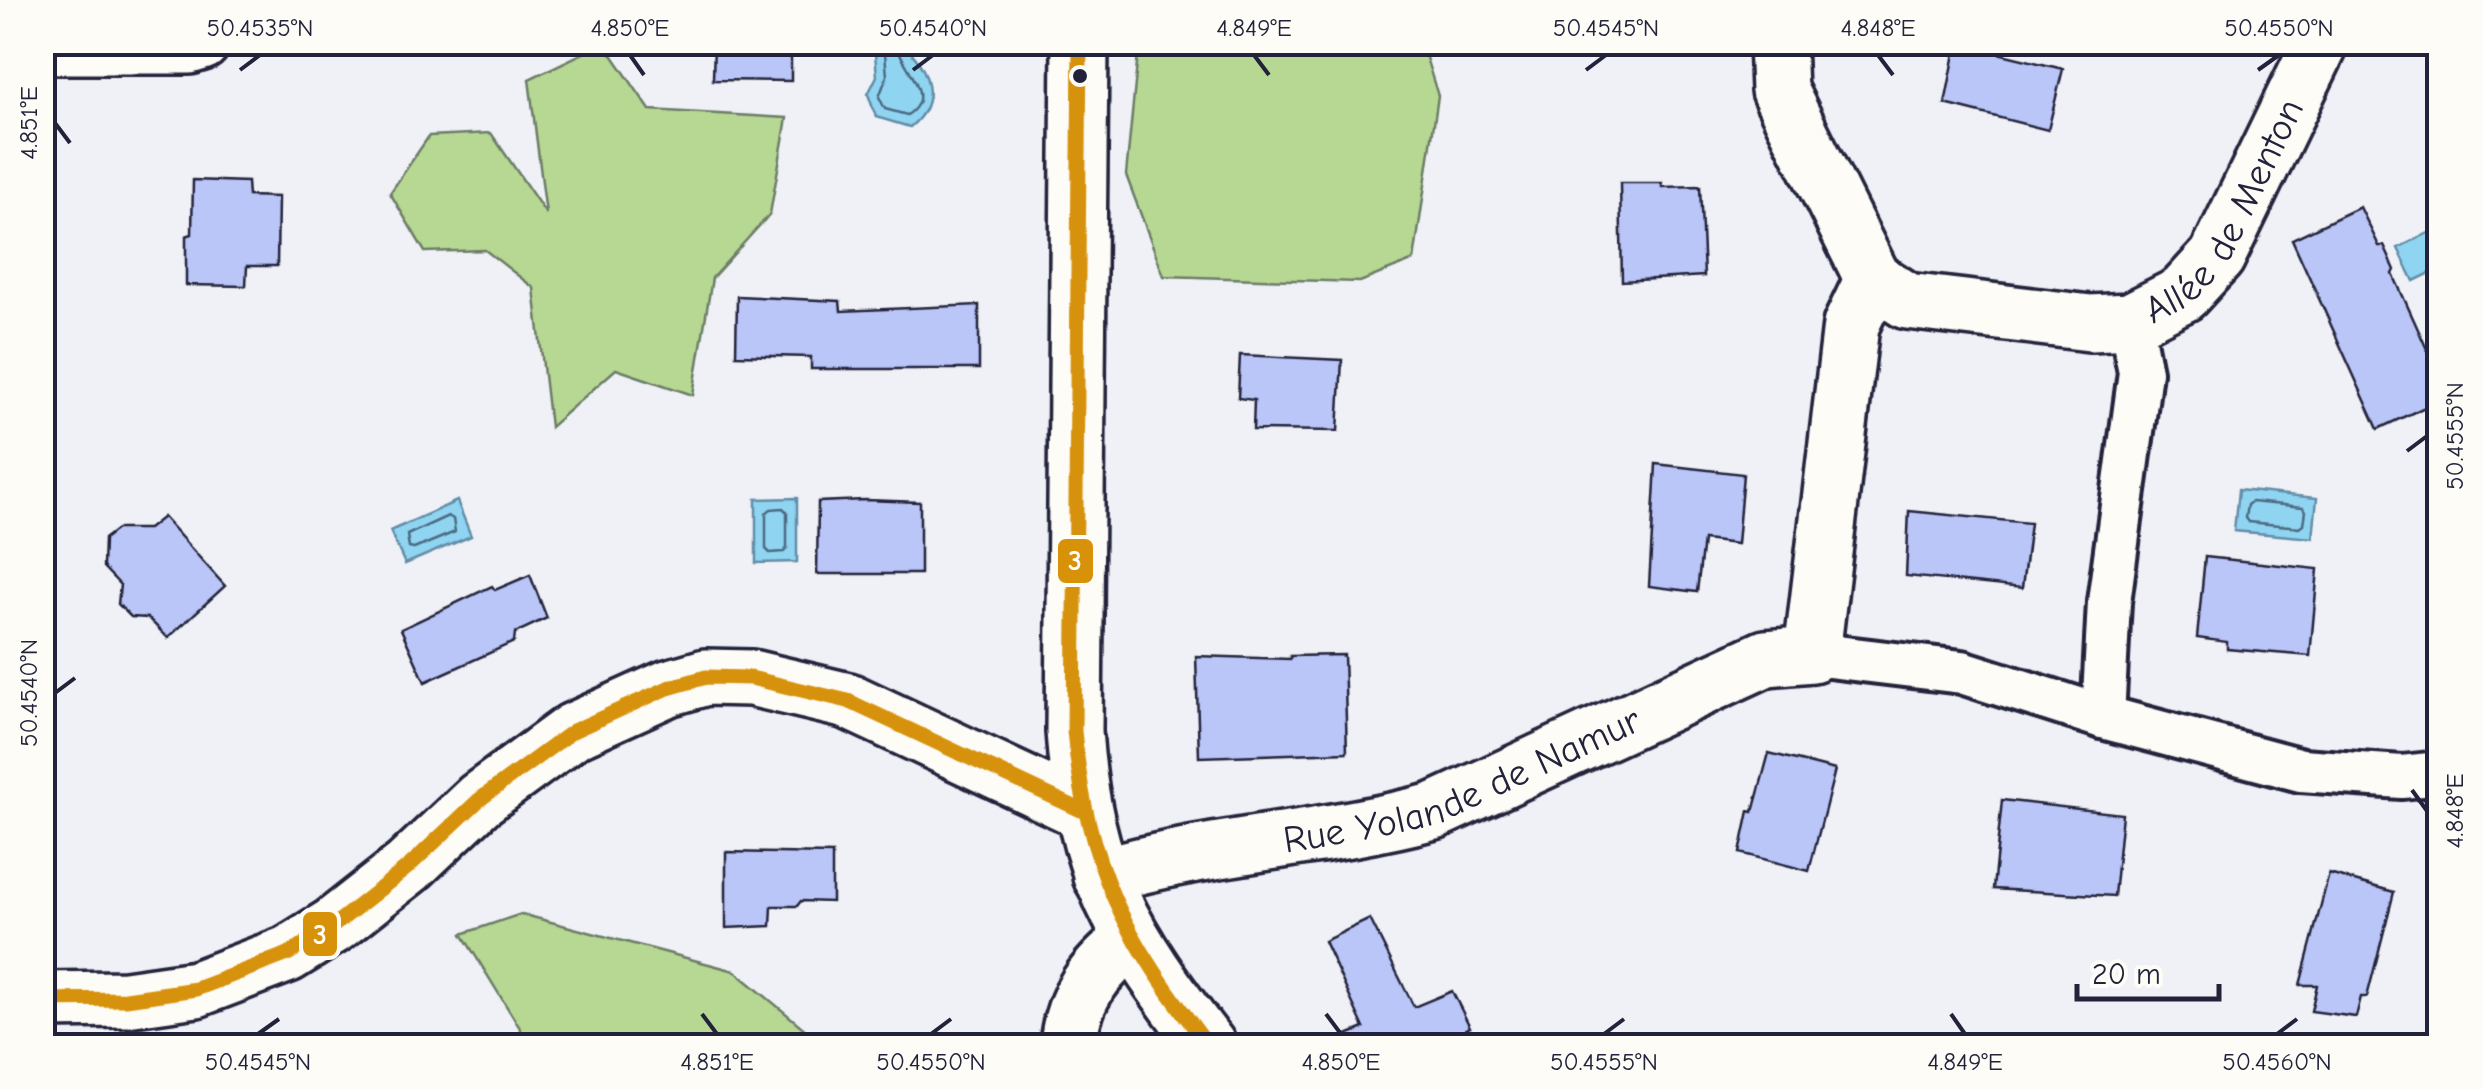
<svg xmlns="http://www.w3.org/2000/svg" width="2482" height="1089" font-family="'Comic Neue',sans-serif">
  <style>
    .green { fill: #b6d893; stroke: #6c7d67; stroke-width: 2.5 }
    .water { fill: #8fd5f1; stroke: #638da8; stroke-width: 2.5 }
    .lines { fill: none; stroke-linecap: round; stroke-linejoin: round }
    .shore { stroke: #4e6a84; stroke-width: 2.5 }
    .building { fill: #b9c6f7; stroke: #22223b; stroke-width: 2.5 }
    .pedestrian-casing { stroke: #22223b; stroke-width: 50 }
    .minor-casing { stroke: #22223b; stroke-width: 62 }
    .pedestrian { stroke: #fdfcf7; stroke-width: 42 }
    .minor { stroke: #fdfcf7; stroke-width: 55 }
    .bus-1-casing { stroke: #fdfcf7; stroke-width: 22 }
    .bus-1 { stroke: #d79209; stroke-width: 15 }
    .ticks { fill: none; stroke: #22223b; stroke-width: 4 }
    .bus-dot { fill: #22223b; stroke: #fdfcf7; stroke-width: 4 }
    .labels { text-anchor: middle; stroke-width: 8; stroke-linejoin: round; paint-order: stroke }
    .street-label { font-size: 38px; fill: #22223b; stroke: #fdfcf7 }
    .line-badge { stroke: #fdfcf7; stroke-width: 4 }
    .badge-label { font-size: 28px; text-anchor: middle; font-weight: bold; fill: #fff }
    .neatline { fill: none; stroke: #22223b; stroke-width: 4 }
    .ticks-label { font-size: 25px; text-anchor: middle; fill: #22223b }
  </style>
  <rect width="100%" height="100%" fill="#eff1f7"/>
  <filter id="ink" filterUnits="userSpaceOnUse"><feTurbulence type="fractalNoise" baseFrequency=".01" numOctaves="2"/><feDisplacementMap in="SourceGraphic" scale="20" xChannelSelector="R" yChannelSelector="G"/><feConvolveMatrix kernelMatrix="1 2 1 2 8 2 1 2 1" color-interpolation-filters="sRGB"/></filter>
  <g filter="url(#ink)">
    <g class="green">
      <polygon points="1403,42 1423,48 1438,96 1414,260 1360,282 1164,276 1126,175 1139,43"/>
      <polygon points="604,43 650,110 787,118 770,214 712,278 693,395 616,369 550,427 534,288 485,250 425,252 390,193 429,136 491,133 546,214 529,79"/>
      <polygon points="521,914 735,971 825,1046 531,1046 462,934"/>
    </g>
    <g class="water">
      <path d="M874,42L902,43C929,68 942,101 910,127L876,117L868,94L877,76Z"/>
      <polygon points="2439,228 2439,269 2414,281 2398,248"/>
      <polygon points="2238,490 2317,498 2313,538 2234,531"/>
      <polygon points="797,498 797,562 756,563 756,499"/>
      <polygon points="457,501 471,536 405,564 390,531"/>
      <polygon points="2439,553 2439,610 2425,606"/>
    </g>
    <g class="lines">
      <g class="shore">
        <path d="M884,42L887,76L879,97L885,109L907,115C939,95 899,65 896,42"/>
        <polygon points="2251,502 2303,507 2306,511 2304,524 2300,527 2248,522 2245,518 2247,505"/>
        <polygon points="771,509 783,508 787,512 787,548 784,552 770,553 766,549 766,513"/>
        <polygon points="448,516 453,519 455,532 414,549 409,548 407,535"/>
      </g>
    </g>
    <g class="building">
      <polygon points="714,42 791,42 791,81 713,80"/>
      <polygon points="1957,43 2063,69 2048,130 1945,104"/>
      <polygon points="193,180 247,182 248,196 278,197 277,266 247,266 246,286 186,285 186,236 192,234"/>
      <polygon points="1620,183 1662,183 1662,187 1700,186 1704,276 1622,281"/>
      <polygon points="2360,207 2379,246 2384,246 2395,270 2393,274 2440,378 2440,400 2378,429 2292,239"/>
      <polygon points="737,296 840,301 841,311 979,305 979,369 811,369 811,357 736,355"/>
      <polygon points="1240,355 1342,360 1338,431 1253,430 1254,400 1238,398"/>
      <polygon points="1656,464 1743,474 1737,544 1703,540 1697,592 1649,586"/>
      <polygon points="865,500 920,502 920,574 817,574 818,502"/>
      <polygon points="1909,511 2030,523 2022,588 1906,576"/>
      <polygon points="163,517 225,586 168,638 148,618 131,617 118,604 120,585 103,567 104,539 117,529 148,529"/>
      <polygon points="2205,557 2318,569 2310,656 2227,649 2227,642 2197,638"/>
      <polygon points="530,575 547,618 515,633 514,642 425,682 401,629 492,586 495,590"/>
      <polygon points="1344,655 1347,752 1199,757 1196,656 1290,659 1290,656"/>
      <polygon points="1769,753 1835,770 1809,871 1740,853 1749,811 1753,812"/>
      <polygon points="2002,800 2122,814 2114,896 1993,889"/>
      <polygon points="726,852 832,854 832,902 801,901 797,906 772,906 771,926 726,928"/>
      <polygon points="2329,874 2394,892 2367,997 2361,997 2356,1017 2311,1011 2317,985 2300,985"/>
      <polygon points="1370,919 1414,1007 1452,991 1470,1027 1434,1046 1321,1046 1364,1028 1324,941"/>
    </g>
    <g class="lines">
      <defs>
        <g id="pedestrian">
          <polyline points="1812,654 1962,672 2103,717 2301,770 2402,777 2440,773"/>
          <polyline points="2103,717 2109,602 2140,372 2130,321"/>
        </g>
        <g id="minor">
          <path d="M1080,42L1074,731C1084,874 1123,935 1208,1046"/>
          <path id="s1" d="M1777,42L1779,90L1873,279L1907,301L2090,323L2130,321L2183,294L2217,257L2321,42"/>
          <polyline points="42,46 189,46 202,42"/>
          <path id="s2" d="M1101,876C1210,844 1324,840 1434,811L1766,658L1812,654L1851,325L1873,279"/>
          <polyline points="42,1000 126,999 196,989 288,954 333,926 408,867 479,800 573,731 668,688 706,677 751,678 848,701 1083,811"/>
          <path d="M1068,1046C1072,998 1094,969 1132,940"/>
        </g>
      </defs>
      <use href="#pedestrian" class="pedestrian-casing"/>
      <use href="#minor" class="minor-casing"/>
      <use href="#pedestrian" class="pedestrian"/>
      <use href="#minor" class="minor"/>
      <defs>
        <g id="bus-1">
          <path d="M1080,42L1074,731C1088,872 1124,935 1208,1046"/>
          <polyline points="42,1000 126,999 196,989 288,954 333,926 408,867 479,800 573,731 668,688 706,677 751,678 848,701 1083,811"/>
        </g>
      </defs>
      <use href="#bus-1" class="bus-1-casing"/>
      <use href="#bus-1" class="bus-1"/>
    </g>
  </g>
  <path class="ticks" d="M630,55L644,75M1254,55L1269,75M1878,55L1893,75M240,70L260,55M913,70L933,55M1586,70L1606,55M2258,70L2279,55M55,123L70,143M2407,451L2427,436M55,693L75,678M2412,790L2427,811M702,1014L717,1034M1326,1014L1341,1034M1951,1014L1965,1034M258,1034L279,1019M931,1034L951,1019M1604,1034L1624,1019M2277,1034L2297,1019"/>
  <circle class="bus-dot" cx="1080" cy="76" r="9"/>
  <g class="labels">
    <g class="street-label">
      <text dy="13" stroke="none"><textPath href="#s1" startOffset="675">Allée de Menton</textPath></text>
      <text dy="13" stroke="none"><textPath href="#s2" startOffset="375">Rue Yolande de Namur</textPath></text>
    </g>
  </g>
  <g class="line-badge">
    <rect x="1056" y="537" width="39" height="48" rx="10" fill="#d79209"/>
    <rect x="301" y="910" width="38" height="48" rx="10" fill="#d79209"/>
  </g>
  <g class="badge-label">
    <text x="1075" y="570">3</text>
    <text x="320" y="944">3</text>
  </g>
  <rect width="2482" height="1089" fill="none" stroke="#fdfcf7" stroke-width="110"/>
  <path d="M2077 984v15h142v-15" fill="none" stroke="#22223b" stroke-width="5"/>
  <text x="2092" y="984" font-size="30" fill="#22223b" stroke="#fdfcf7" stroke-width="8" paint-order="stroke">20 m</text>
  <rect x="55" y="55" width="2372" height="979" class="neatline"/>
  <g class="ticks-label">
    <text x="260" y="36">50.4535°N</text>
    <text x="630" y="36">4.850°E</text>
    <text x="933" y="36">50.4540°N</text>
    <text x="1254" y="36">4.849°E</text>
    <text x="1606" y="36">50.4545°N</text>
    <text x="1878" y="36">4.848°E</text>
    <text x="2279" y="36">50.4550°N</text>
    <text transform="translate(28 123) rotate(-90)" y="9">4.851°E</text>
    <text transform="translate(2454 436) rotate(-90)" y="9">50.4555°N</text>
    <text transform="translate(28 693) rotate(-90)" y="9">50.4540°N</text>
    <text transform="translate(2454 811) rotate(-90)" y="9">4.848°E</text>
    <text x="258" y="1070">50.4545°N</text>
    <text x="717" y="1070">4.851°E</text>
    <text x="931" y="1070">50.4550°N</text>
    <text x="1341" y="1070">4.850°E</text>
    <text x="1604" y="1070">50.4555°N</text>
    <text x="1965" y="1070">4.849°E</text>
    <text x="2277" y="1070">50.4560°N</text>
  </g>
</svg>
